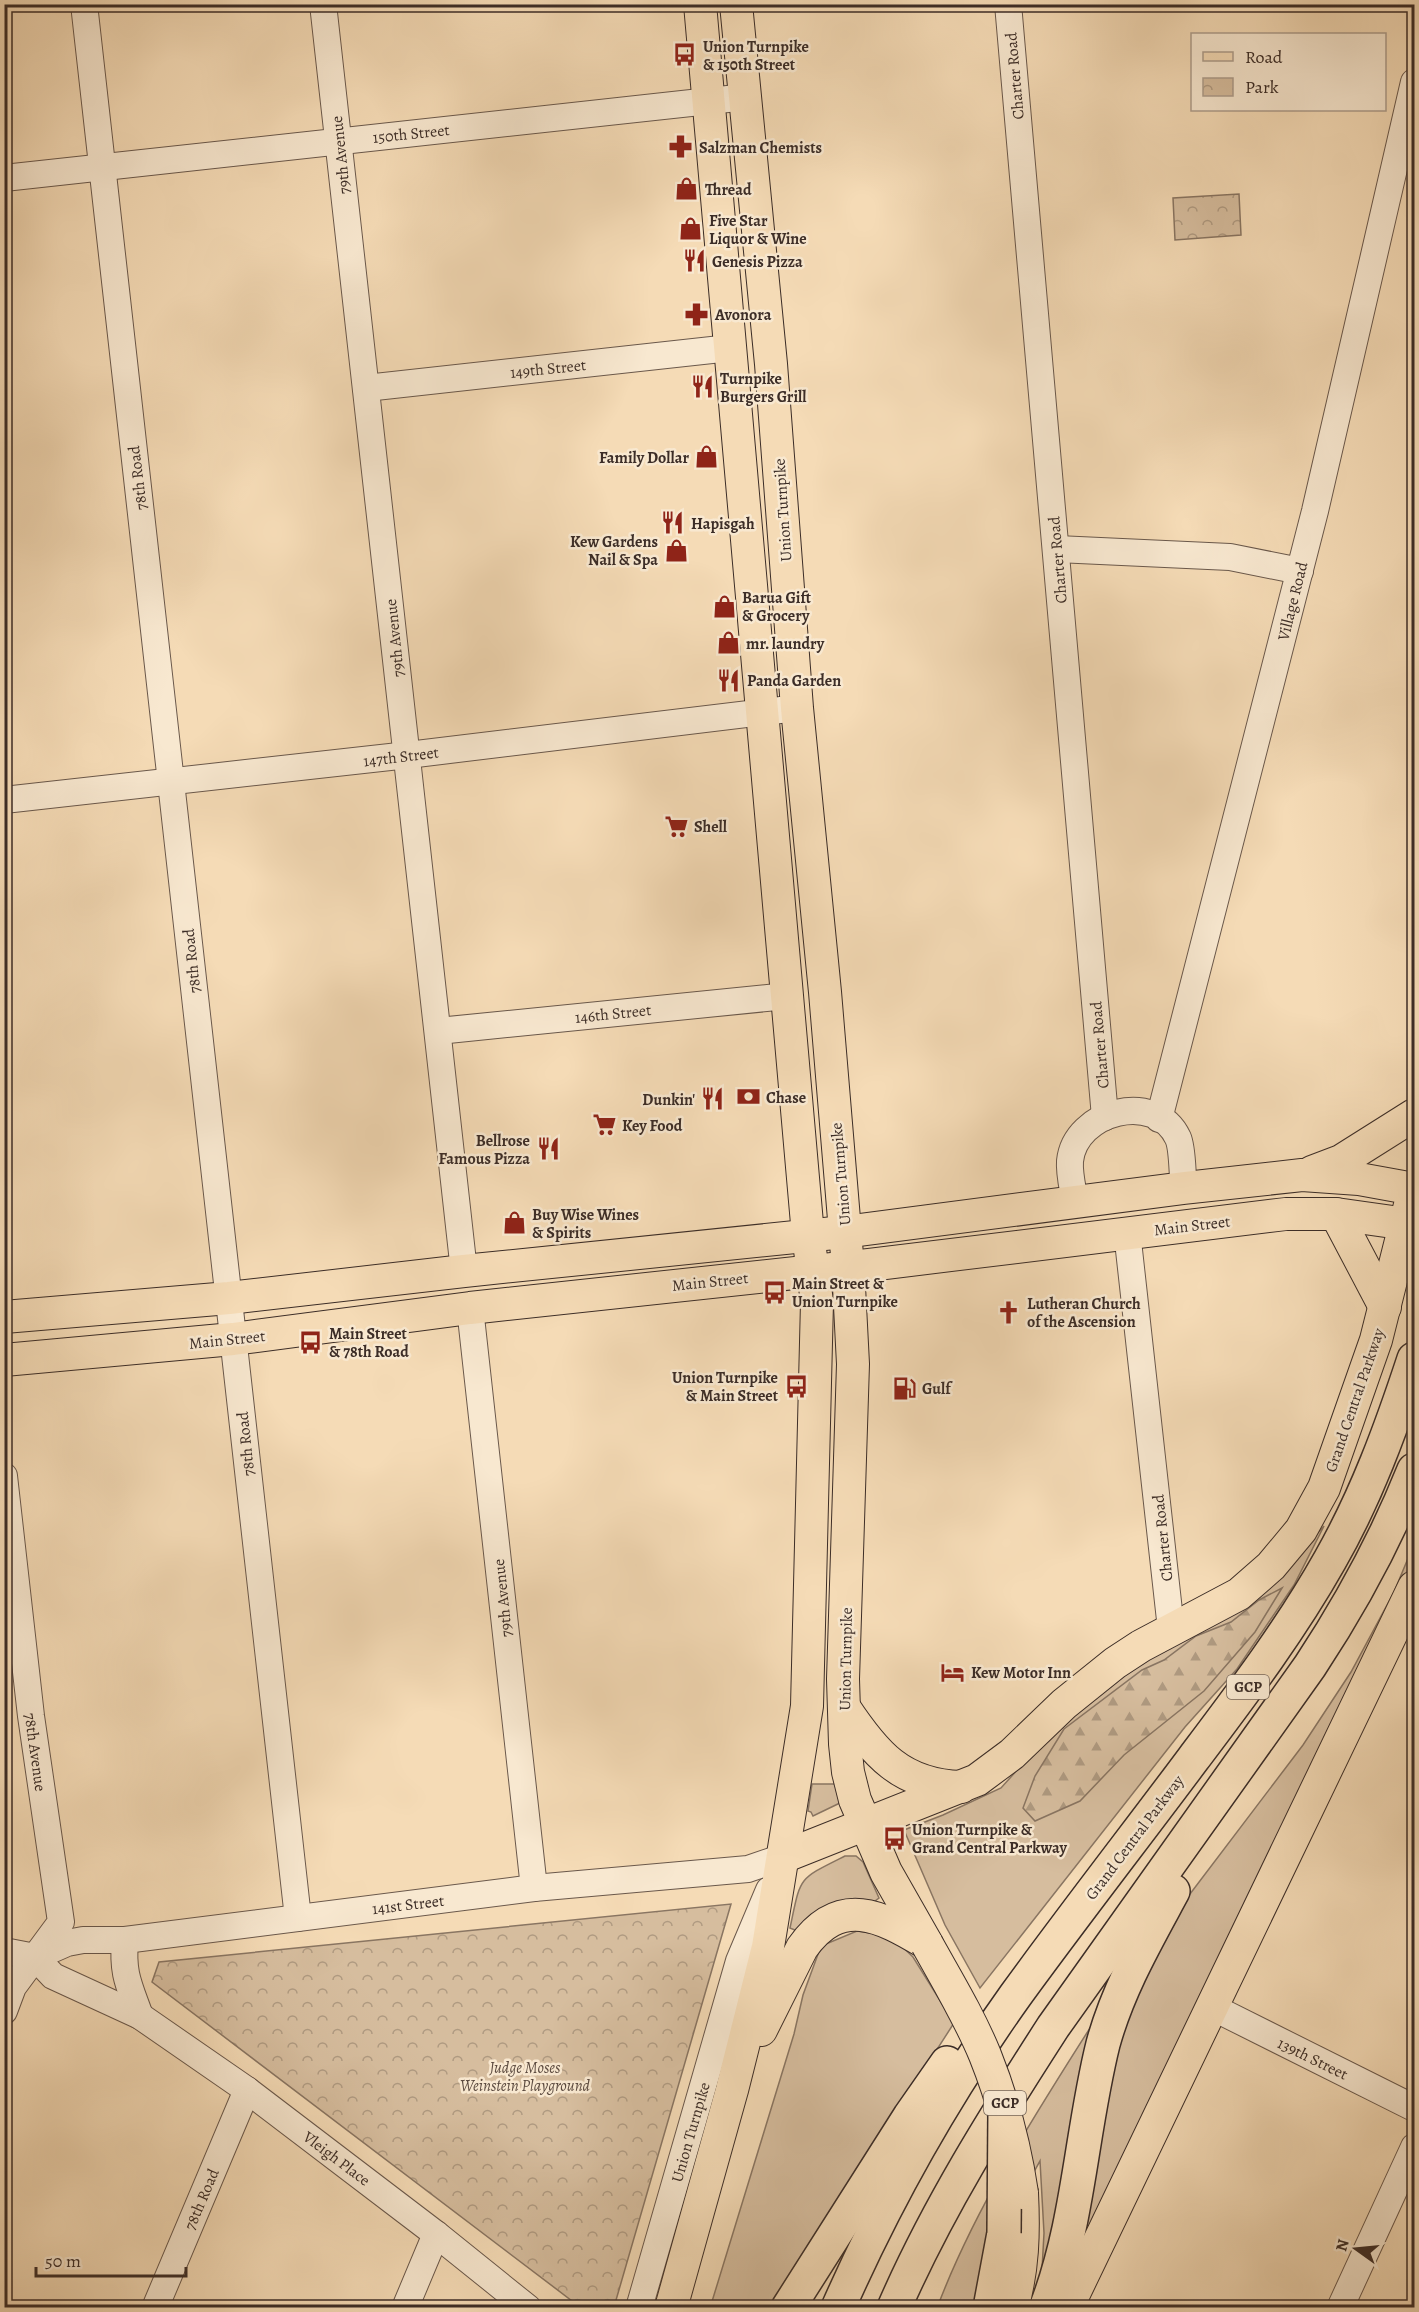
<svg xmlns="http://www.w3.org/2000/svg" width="1419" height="2312" font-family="Alegreya,serif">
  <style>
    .green { fill: #d6bd9e; stroke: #897562; stroke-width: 1.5 }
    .forest { fill: url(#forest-firs); stroke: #897562; stroke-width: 1.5 }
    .park { fill: url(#park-crowns); stroke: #897562; stroke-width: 1.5 }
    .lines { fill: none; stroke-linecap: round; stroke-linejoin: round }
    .minor-casing { stroke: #6a584b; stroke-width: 28 }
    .major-casing { stroke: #3c2d27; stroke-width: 34 }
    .highway-casing { stroke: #3c2d27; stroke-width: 36 }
    .minor { stroke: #f8e8d0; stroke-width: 26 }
    .major { stroke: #f5dbb6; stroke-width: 32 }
    .highway { stroke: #f5dbb6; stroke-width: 33 }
    .major-bridge-casing { stroke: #3c2d27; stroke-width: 34; stroke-linecap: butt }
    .highway-bridge-casing { stroke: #3c2d27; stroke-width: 36; stroke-linecap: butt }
    .major-bridge { stroke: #f5dbb6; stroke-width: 32 }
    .highway-bridge { stroke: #f5dbb6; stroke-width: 33 }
    .labels { text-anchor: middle; stroke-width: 5; stroke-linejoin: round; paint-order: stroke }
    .shield { fill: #f8e8d0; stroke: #74655a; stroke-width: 1.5 }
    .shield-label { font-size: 15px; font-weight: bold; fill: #3c2d27 }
    .poi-label { font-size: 16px; font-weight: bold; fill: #3c2d27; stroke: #f8e8d0; text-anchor: start }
    .street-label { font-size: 16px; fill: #3c2d27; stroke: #f8e8d0 }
    .park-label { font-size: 16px; font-style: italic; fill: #5b4a3f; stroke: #f8e8d0 }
  </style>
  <defs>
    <pattern id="forest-firs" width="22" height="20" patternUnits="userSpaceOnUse" patternTransform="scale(1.5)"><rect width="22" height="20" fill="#d6bd9e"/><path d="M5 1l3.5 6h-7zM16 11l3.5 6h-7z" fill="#af9a81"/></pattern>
    <pattern id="park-crowns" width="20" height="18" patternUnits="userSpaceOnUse" patternTransform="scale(1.5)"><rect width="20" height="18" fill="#d6bd9e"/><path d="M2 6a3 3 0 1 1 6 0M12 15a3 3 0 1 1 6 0" fill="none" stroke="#af9a81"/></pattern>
  </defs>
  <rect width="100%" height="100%" fill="#f5dbb6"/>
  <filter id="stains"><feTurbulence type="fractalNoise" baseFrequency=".00333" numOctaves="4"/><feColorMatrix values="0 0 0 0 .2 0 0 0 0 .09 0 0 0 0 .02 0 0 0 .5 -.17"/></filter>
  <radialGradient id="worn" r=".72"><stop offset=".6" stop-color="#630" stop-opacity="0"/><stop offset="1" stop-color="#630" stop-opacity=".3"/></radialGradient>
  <g class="green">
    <polygon points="1324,1526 1294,1585 1237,1669 1185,1727 980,1988 945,1925 904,1830 943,1815 1001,1788 1046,1738 1125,1674 1267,1589"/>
    <polygon points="1414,1544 1414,1552 1401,1590 1079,2247 1119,2033 1168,1923 1303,1745 1351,1672 1394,1592"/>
    <polygon points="812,1784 838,1784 842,1802 813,1816 811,1812 808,1811"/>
    <path d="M845,1856H856L863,1862L879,1898L875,1901H857L797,1931L790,1928C801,1876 797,1880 845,1856Z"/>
    <polygon points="857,1931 891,1936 913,1957 954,2023 771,2307 710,2308 794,2034 803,1995 821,1946"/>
    <path d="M1090,2028L1097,2031L1069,2181L1042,2270L1044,2233L1040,2161L995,2243L978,2307L937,2308C974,2210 1034,2116 1090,2028Z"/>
  </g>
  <polygon class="forest" points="1282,1588 1255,1632 1204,1691 1124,1755 1080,1801 1035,1821 1023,1808 1035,1776 1064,1729 1142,1670 1164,1660 1196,1636 1231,1622 1259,1600"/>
  <g class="park">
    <polygon points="1239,194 1241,235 1175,240 1173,198"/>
    <polygon points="731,1904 614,2307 580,2307 152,1982 159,1962"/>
  </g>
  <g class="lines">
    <defs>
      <g id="minor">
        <polyline points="84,4 298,1918"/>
        <polyline points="323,4 464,1271"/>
        <polyline points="1008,4 1105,1117"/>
        <polyline points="4,178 746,97"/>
        <polyline points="366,388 730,348"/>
        <polyline points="1057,549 1230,557 1300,571"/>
        <polyline points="4,800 408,755 797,708"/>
        <polyline points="438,1031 787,996"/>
        <polyline points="1159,1119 1315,511 1414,82"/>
        <path d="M1075,1202C1073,1189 1069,1174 1070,1161C1075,1111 1156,1090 1178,1138C1183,1149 1182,1175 1184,1188"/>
        <polyline points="1127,1232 1171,1629"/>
        <polyline points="470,1308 534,1888"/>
        <polyline points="4,1476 31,1716 61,1922 13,1987 4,2011"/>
        <path d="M125,1940C122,1974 129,1985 140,2016"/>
        <polyline points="4,1951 35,1957 53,1976 140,2016 247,2090 436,2234 528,2308"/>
        <polyline points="35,1957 67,1943 83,1940 125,1940 534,1888 748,1869 783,1857"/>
        <polyline points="1212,2007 1414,2108"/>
        <polyline points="155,2308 247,2090"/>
        <polyline points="405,2308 436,2234"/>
        <polyline points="639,2308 739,1961 769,1890"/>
        <polyline points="1340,2308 1414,2147"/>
      </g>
      <g id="major">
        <polyline points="736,4 771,364 797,708 825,992 848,1267 853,1364 843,1679 845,1744 848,1772 855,1800 886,1872 927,1944"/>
        <polyline points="1312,1172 1341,1161 1414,1115"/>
        <polyline points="1336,1214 1385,1307"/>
        <polyline points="4,1317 229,1298 464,1271 844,1232 1184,1188 1302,1175 1359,1179 1414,1189"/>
        <polyline points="4,1360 233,1339 470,1308 869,1265 1286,1214 1336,1214 1414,1225"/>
        <path d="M844,1707C875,1754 901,1785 961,1787"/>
        <polyline points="783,1857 977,1780 1012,1754 1064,1704 1115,1663 1141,1646 1239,1594 1271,1566 1301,1530 1324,1488 1376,1340 1410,1205"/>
        <path d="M761,2030L802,1948C840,1894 881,1916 926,1943"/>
        <polyline points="671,2308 732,2090 768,1947 807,1706 817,1302 808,1235 700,4"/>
        <path d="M1012,2308C1023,2270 1024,2233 1022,2193"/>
        <polyline points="1067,2308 1414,1587"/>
      </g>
      <g id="highway">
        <polyline points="788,2308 910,2116 947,2063"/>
        <path d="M838,2308C886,2199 946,2093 1015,1996C1073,1916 1134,1838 1193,1759C1242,1694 1290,1631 1330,1560C1366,1497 1391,1429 1414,1359"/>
        <path d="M894,2308C937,2209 995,2117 1053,2027L1310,1666C1351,1604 1386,1540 1414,1470"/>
        <polyline points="990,2308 1004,2233"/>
        <path d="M1046,2308C1079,2223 1081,2132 1103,2044C1118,1989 1146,1941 1173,1891"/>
      </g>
    </defs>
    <use href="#minor" class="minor-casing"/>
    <use href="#major" class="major-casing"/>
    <use href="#highway" class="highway-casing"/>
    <use href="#minor" class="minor"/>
    <use href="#major" class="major"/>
    <use href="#highway" class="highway"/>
    <defs>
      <path id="major-bridge" d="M927,1944C947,1980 969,2016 985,2055C1003,2100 1015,2145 1022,2193"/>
      <polyline id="highway-bridge" points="1004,2233 1005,2110"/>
    </defs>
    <use href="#major-bridge" class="major-bridge-casing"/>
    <use href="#highway-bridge" class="highway-bridge-casing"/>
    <use href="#major-bridge" class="major-bridge"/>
    <use href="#highway-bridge" class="highway-bridge"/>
  </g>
  <defs>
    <symbol id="bus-bare" viewBox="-9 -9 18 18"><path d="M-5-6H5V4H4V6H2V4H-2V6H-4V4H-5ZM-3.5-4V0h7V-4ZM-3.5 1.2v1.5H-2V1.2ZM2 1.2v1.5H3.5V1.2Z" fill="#8f2418" stroke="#f8e8d0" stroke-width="2.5" paint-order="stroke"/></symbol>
    <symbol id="pharmacy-bare" viewBox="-9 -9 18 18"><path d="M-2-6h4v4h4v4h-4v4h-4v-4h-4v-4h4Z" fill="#8f2418" stroke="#f8e8d0" stroke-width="2.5" paint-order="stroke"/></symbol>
    <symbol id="shop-bare" viewBox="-9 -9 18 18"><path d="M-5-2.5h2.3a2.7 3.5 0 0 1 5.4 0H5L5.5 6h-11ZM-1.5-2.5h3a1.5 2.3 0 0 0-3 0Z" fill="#8f2418" stroke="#f8e8d0" stroke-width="2.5" paint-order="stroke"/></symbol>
    <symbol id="restaurant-bare" viewBox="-9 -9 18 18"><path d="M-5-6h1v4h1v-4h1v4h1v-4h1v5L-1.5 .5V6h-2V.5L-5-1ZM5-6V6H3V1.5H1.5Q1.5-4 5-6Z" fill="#8f2418" stroke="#f8e8d0" stroke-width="2.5" paint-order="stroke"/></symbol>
    <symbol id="supermarket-bare" viewBox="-9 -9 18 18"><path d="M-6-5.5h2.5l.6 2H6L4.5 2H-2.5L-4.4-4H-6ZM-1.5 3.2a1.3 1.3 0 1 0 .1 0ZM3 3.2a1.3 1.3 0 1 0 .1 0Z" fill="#8f2418" stroke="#f8e8d0" stroke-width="2.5" paint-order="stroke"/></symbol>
    <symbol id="bank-bare" viewBox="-9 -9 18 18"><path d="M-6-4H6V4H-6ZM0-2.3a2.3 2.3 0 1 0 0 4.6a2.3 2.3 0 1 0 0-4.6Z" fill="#8f2418" stroke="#f8e8d0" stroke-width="2.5" paint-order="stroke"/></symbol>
    <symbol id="church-bare" viewBox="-9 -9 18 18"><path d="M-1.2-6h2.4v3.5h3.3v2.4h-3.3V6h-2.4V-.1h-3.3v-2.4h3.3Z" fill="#8f2418" stroke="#f8e8d0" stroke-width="2.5" paint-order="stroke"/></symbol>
    <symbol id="fuel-bare" viewBox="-9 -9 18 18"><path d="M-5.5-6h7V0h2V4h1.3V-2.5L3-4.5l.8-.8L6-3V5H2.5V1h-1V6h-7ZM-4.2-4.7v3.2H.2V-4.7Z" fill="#8f2418" stroke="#f8e8d0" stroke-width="2.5" paint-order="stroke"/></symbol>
    <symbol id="hotel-bare" viewBox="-9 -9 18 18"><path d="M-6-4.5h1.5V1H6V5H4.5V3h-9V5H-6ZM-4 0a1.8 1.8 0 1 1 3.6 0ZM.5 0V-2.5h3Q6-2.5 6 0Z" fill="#8f2418" stroke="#f8e8d0" stroke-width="2.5" paint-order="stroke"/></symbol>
  </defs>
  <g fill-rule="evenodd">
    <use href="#bus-bare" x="668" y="38" width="33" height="33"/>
    <use href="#pharmacy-bare" x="664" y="130" width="33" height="33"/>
    <use href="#shop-bare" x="670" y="172" width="33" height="33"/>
    <use href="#shop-bare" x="674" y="212" width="33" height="33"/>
    <use href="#restaurant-bare" x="678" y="244" width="33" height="33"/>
    <use href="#pharmacy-bare" x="680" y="298" width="33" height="33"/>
    <use href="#restaurant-bare" x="686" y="370" width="33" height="33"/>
    <use href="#shop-bare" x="690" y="440" width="33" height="33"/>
    <use href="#restaurant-bare" x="656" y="506" width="33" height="33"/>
    <use href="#shop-bare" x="660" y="534" width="33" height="33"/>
    <use href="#shop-bare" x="708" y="590" width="33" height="33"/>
    <use href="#shop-bare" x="712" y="626" width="33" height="33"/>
    <use href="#restaurant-bare" x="712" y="664" width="33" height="33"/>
    <use href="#supermarket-bare" x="660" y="810" width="33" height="33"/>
    <use href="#bank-bare" x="732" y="1080" width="33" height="33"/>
    <use href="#restaurant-bare" x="696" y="1082" width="33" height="33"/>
    <use href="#supermarket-bare" x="588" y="1108" width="33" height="33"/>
    <use href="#restaurant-bare" x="532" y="1132" width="33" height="33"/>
    <use href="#shop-bare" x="498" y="1206" width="33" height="33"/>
    <use href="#bus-bare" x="758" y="1276" width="33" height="33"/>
    <use href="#church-bare" x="992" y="1296" width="33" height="33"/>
    <use href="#bus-bare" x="294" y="1326" width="33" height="33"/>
    <use href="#bus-bare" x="780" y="1370" width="33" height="33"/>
    <use href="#fuel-bare" x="888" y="1372" width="33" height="33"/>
    <use href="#hotel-bare" x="936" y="1656" width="33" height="33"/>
    <use href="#bus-bare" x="878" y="1822" width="33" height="33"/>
  </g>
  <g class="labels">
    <g class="shield">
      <rect x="1227" y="1675" width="42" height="24" rx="4.5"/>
      <rect x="984" y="2091" width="42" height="24" rx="4.5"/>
    </g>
    <g class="shield-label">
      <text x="1248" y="1692">GCP</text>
      <text x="1005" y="2108">GCP</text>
    </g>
    <g class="poi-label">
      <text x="703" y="52">Union Turnpike<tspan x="703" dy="18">&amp; 150th Street</tspan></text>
      <text x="699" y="153">Salzman Chemists</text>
      <text x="705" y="195">Thread</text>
      <text x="709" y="226">Five Star<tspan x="709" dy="18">Liquor &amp; Wine</tspan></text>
      <text x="712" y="267">Genesis Pizza</text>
      <text x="715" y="320">Avonora</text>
      <text x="720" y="384">Turnpike<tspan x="720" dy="18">Burgers Grill</tspan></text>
      <text x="689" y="463" text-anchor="end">Family Dollar</text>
      <text x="691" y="529">Hapisgah</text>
      <text x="658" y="547" text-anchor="end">Kew Gardens<tspan x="658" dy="18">Nail &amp; Spa</tspan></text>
      <text x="742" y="603">Barua Gift<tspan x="742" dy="18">&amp; Grocery</tspan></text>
      <text x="746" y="649">mr. laundry</text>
      <text x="747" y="686">Panda Garden</text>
      <text x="694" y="832">Shell</text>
      <text x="766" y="1103">Chase</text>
      <text x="695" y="1105" text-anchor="end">Dunkin'</text>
      <text x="622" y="1131">Key Food</text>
      <text x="530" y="1146" text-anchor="end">Bellrose<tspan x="530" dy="18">Famous Pizza</tspan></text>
      <text x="532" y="1220">Buy Wise Wines<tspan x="532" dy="18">&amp; Spirits</tspan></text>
      <text x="792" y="1289">Main Street &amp;<tspan x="792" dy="18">Union Turnpike</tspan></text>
      <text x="1027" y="1309">Lutheran Church<tspan x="1027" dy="18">of the Ascension</tspan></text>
      <text x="329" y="1339">Main Street<tspan x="329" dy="18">&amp; 78th Road</tspan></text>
      <text x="778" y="1383" text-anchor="end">Union Turnpike<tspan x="778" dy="18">&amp; Main Street</tspan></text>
      <text x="922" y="1394">Gulf</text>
      <text x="971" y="1678">Kew Motor Inn</text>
      <text x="912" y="1835">Union Turnpike &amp;<tspan x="912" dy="18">Grand Central Parkway</tspan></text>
    </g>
    <g class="street-label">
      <text transform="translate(1014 76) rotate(-95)" y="6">Charter Road</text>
      <text transform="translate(411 133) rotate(-6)" y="6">150th Street</text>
      <text transform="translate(340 155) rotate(-96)" y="6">79th Avenue</text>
      <text transform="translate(548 368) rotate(-6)" y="6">149th Street</text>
      <text transform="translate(137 478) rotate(-97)" y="6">78th Road</text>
      <text transform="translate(782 510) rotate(-94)" y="6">Union Turnpike</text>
      <text transform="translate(1057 560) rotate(-95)" y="6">Charter Road</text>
      <text transform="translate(1292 601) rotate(-76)" y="6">Village Road</text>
      <text transform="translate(394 638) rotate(-96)" y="6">79th Avenue</text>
      <text transform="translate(401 756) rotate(-7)" y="6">147th Street</text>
      <text transform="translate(191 961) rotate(-96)" y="6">78th Road</text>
      <text transform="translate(613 1013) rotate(-6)" y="6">146th Street</text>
      <text transform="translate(1099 1045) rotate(-95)" y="6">Charter Road</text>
      <text transform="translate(840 1174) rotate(-95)" y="6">Union Turnpike</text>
      <text transform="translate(1192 1225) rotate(-7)" y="6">Main Street</text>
      <text transform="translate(710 1281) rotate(-6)" y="6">Main Street</text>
      <text transform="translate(227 1339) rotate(-6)" y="6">Main Street</text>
      <text transform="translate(1354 1400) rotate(-71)" y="6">Grand Central Parkway</text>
      <text transform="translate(245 1444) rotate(-96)" y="6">78th Road</text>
      <text transform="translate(1162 1538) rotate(-96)" y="6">Charter Road</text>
      <text transform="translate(502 1598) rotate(-96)" y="6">79th Avenue</text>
      <text transform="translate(845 1659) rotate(-89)" y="6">Union Turnpike</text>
      <text transform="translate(36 1752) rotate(82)" y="6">78th Avenue</text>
      <text transform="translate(1134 1837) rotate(-53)" y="6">Grand Central Parkway</text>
      <text transform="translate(408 1904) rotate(-7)" y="6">141st Street</text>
      <text transform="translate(1313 2058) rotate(26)" y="6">139th Street</text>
      <text transform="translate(690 2132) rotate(-74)" y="6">Union Turnpike</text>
      <text transform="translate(337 2158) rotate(37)" y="6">Vleigh Place</text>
      <text transform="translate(201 2199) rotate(-67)" y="6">78th Road</text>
    </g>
    <g class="park-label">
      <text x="525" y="2073">Judge Moses<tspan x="525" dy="18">Weinstein Playground</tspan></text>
    </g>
  </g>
  <rect width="1419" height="2312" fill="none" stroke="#f5dbb6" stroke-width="24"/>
  <rect x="6" y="6" width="1407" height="2300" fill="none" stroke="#3c2d27" stroke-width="3"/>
  <rect x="12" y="12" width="1395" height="2288" fill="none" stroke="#3c2d27" stroke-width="1.5"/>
  <rect x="1191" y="33" width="195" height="78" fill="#f8e8d0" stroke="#ad9d8c" stroke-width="1.5"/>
  <rect x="1203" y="52" width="30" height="9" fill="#f5dbb6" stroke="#ad9d8c" stroke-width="1.5"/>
  <text x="1245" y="63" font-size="18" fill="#3c2d27">Road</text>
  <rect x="1203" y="78" width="30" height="18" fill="url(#park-crowns)" stroke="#ad9d8c" stroke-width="1.5"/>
  <text x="1245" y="93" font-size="18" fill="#3c2d27">Park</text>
  <g transform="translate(1356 2249) rotate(285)" stroke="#f8e8d0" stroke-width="4.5" paint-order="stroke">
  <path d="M0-4.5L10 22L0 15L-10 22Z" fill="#3c2d27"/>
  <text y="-9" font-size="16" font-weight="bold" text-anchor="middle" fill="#3c2d27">N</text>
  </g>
  <path d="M36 2267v9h150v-9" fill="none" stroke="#3c2d27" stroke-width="3"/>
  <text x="45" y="2267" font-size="18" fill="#3c2d27" stroke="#f8e8d0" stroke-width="4.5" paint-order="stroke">50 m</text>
  <rect width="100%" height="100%" filter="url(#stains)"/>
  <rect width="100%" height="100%" fill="url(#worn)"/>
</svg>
